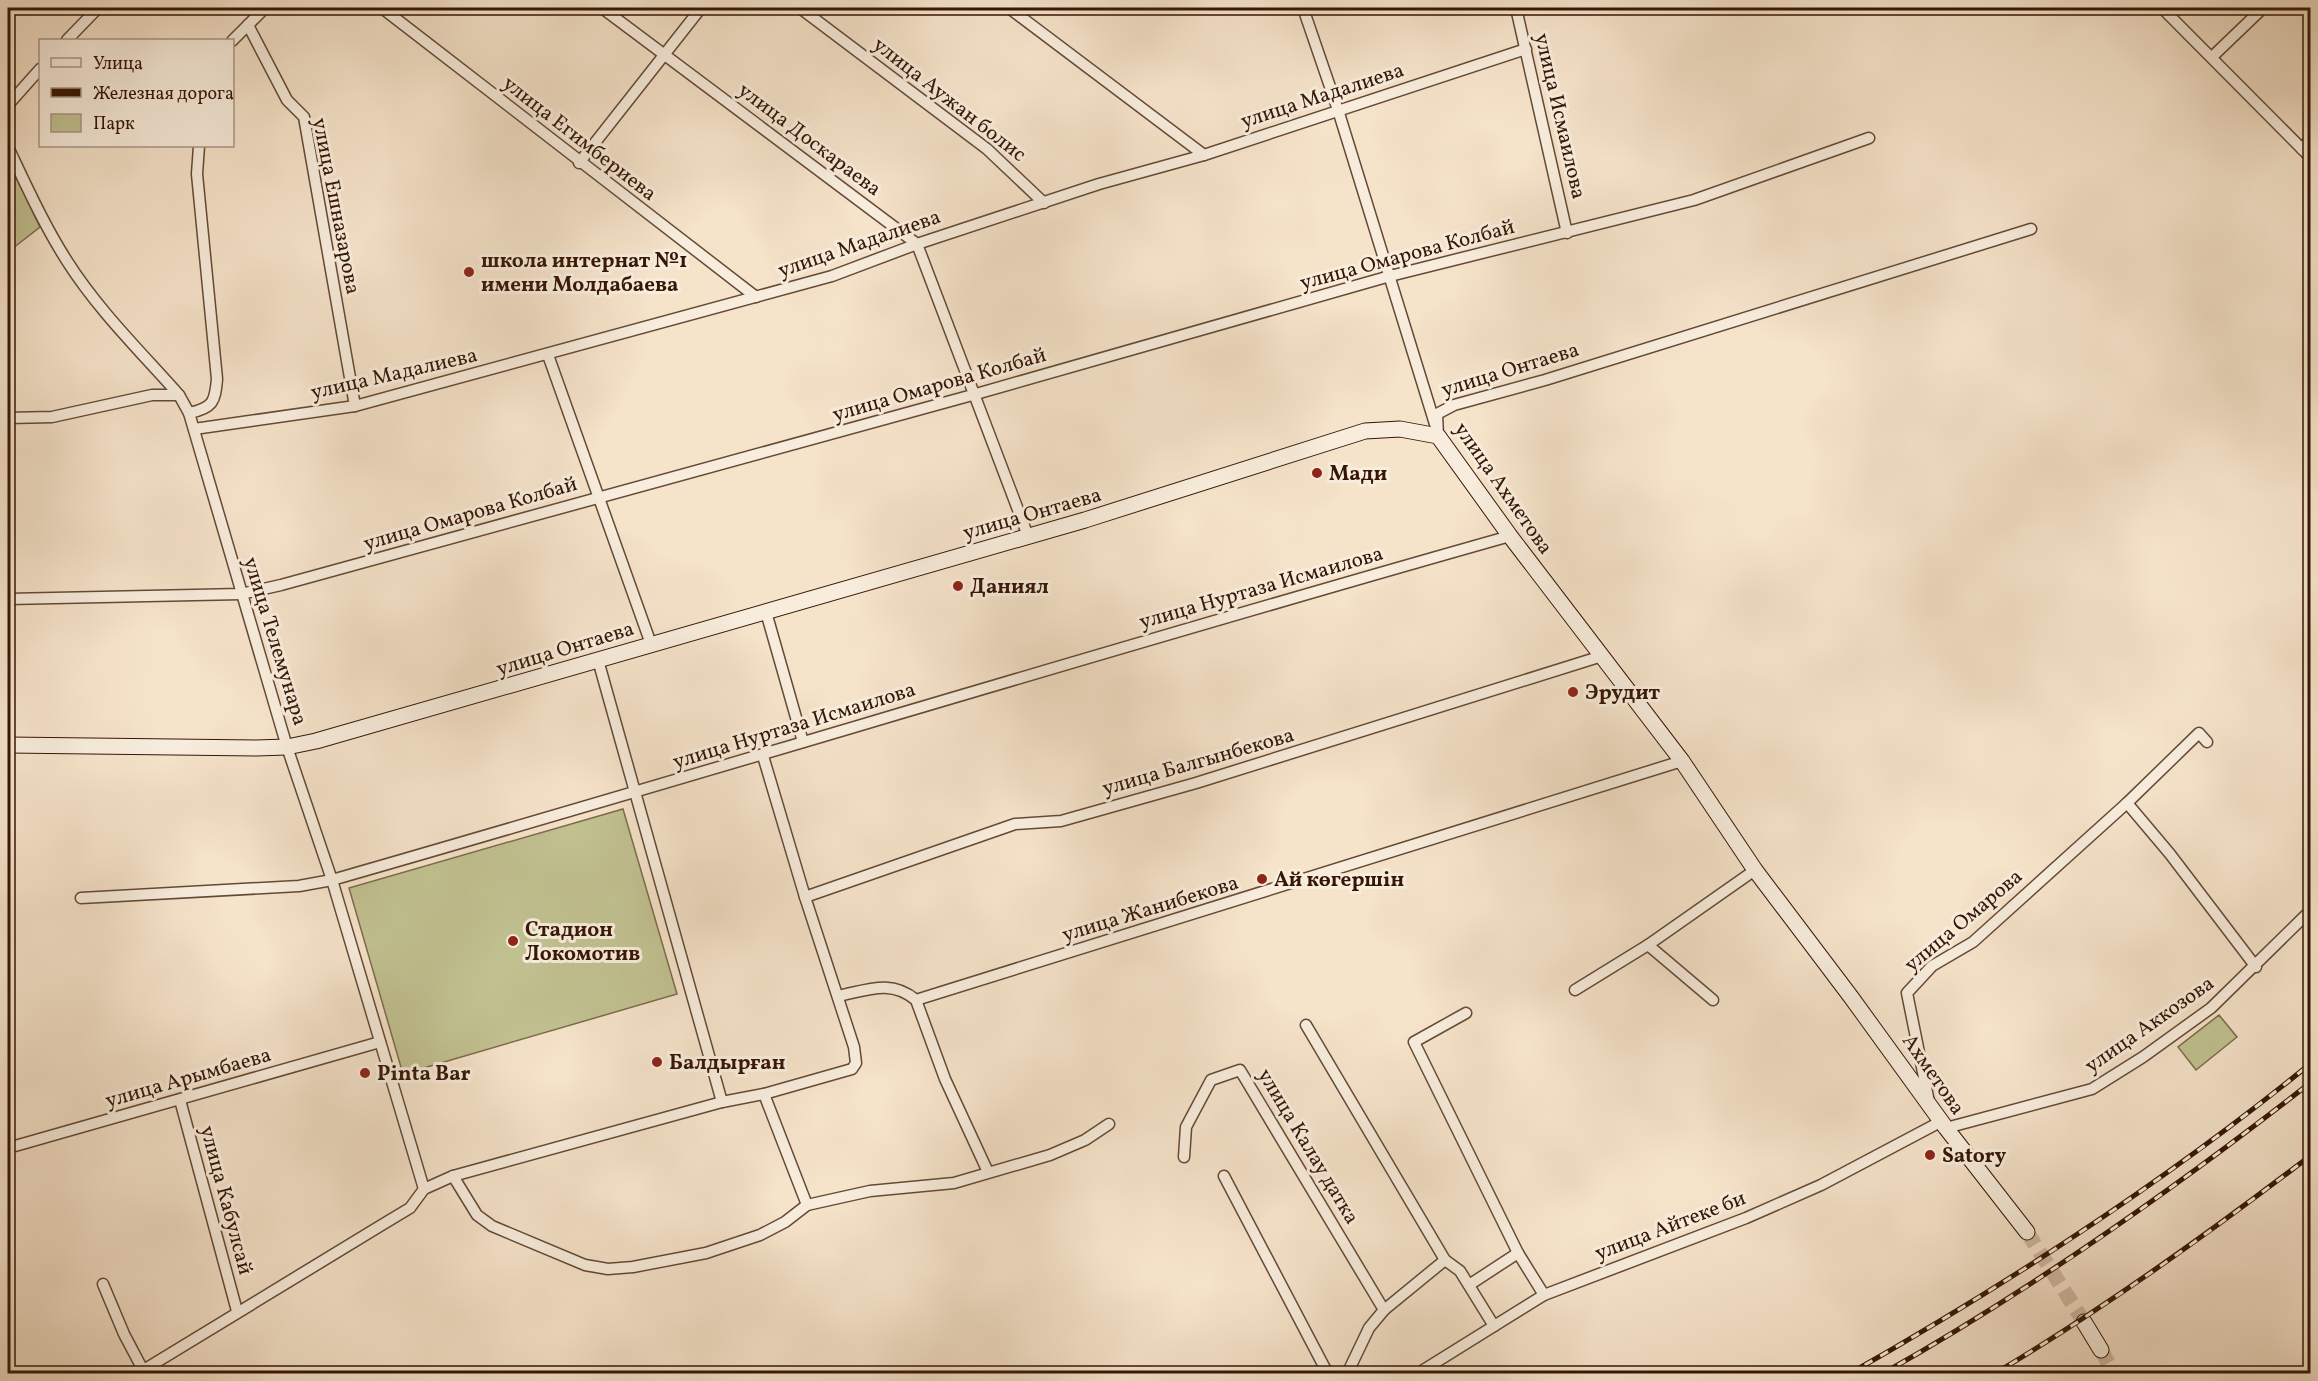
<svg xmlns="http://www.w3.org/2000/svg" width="2318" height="1381" font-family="Vollkorn,serif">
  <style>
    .green { fill: #c2c292; stroke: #7c6c4c; stroke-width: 1.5 }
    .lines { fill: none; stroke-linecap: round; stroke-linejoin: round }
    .secondary-tunnel { stroke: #cfbaa3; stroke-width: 15; stroke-dasharray: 15 8; stroke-linecap: butt }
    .street-casing { stroke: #654936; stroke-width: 13 }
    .secondary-casing { stroke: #351605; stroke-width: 17 }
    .street { stroke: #f8eddd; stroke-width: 10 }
    .secondary { stroke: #f8eddd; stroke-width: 15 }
    .rail-casing { stroke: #351605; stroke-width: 5 }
    .rail { stroke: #f8eddd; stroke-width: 3; stroke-dasharray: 9; stroke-linecap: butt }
    .poi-dot { fill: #8f2418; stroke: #f8eddd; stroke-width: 2 }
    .labels { text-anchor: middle; stroke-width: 6; stroke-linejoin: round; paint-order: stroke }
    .street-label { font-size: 21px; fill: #351605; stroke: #f8eddd }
    .poi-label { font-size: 21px; font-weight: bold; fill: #351605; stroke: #f8eddd; text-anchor: start }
  </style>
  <rect width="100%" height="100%" fill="#f5e3ca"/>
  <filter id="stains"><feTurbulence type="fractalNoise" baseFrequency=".00333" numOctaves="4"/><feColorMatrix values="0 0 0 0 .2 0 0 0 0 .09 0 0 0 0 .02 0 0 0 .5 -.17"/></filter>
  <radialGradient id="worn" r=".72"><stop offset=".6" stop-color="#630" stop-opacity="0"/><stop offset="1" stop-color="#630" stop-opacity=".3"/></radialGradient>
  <g class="green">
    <polygon points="8,161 40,227 8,252"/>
    <polygon points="623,809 677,994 403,1074 349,888"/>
    <polygon points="2219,1015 2237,1037 2196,1070 2178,1047"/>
  </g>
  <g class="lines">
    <g class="secondary-tunnel">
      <polyline points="2027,1232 2084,1322"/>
      <polyline points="2101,1350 2114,1374"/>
    </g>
    <defs>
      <g id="street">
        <polyline points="382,8 756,297"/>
        <polyline points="602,8 917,244 1028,536"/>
        <polyline points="800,8 987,149 1044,203"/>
        <polyline points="1009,8 1204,155"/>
        <polyline points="1303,8 1338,110 1435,424"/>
        <polyline points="1516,8 1567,233"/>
        <polyline points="2162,8 2310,157"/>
        <polyline points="248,25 287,100 304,117 355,406"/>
        <polyline points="67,40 98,8"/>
        <polyline points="232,41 265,8"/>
        <polyline points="2213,56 2263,8"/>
        <polyline points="8,105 40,69"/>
        <path d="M8,147C26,185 44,225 67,261C98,310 141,352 179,395L189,413L287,747L332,880L424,1189"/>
        <polyline points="2302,149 2310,139"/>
        <polyline points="579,163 701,8"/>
        <polyline points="548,355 651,644"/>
        <path d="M189,413C213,408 215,402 217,379L197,174L199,146"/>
        <polyline points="8,418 52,417 152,395 179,395"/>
        <polyline points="194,429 355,406 832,276 917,244 1099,184 1204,155 1526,49"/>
        <polyline points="1438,436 1437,414 1454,405 1545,380 2031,229"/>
        <polyline points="8,599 241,594 281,585 976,394 1390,276 1694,200 1869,138"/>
        <polyline points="766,612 803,742"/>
        <polyline points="2127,803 2170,854 2256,967"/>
        <polyline points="805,897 1015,824 1061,821 1196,783 1602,656"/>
        <path d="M81,898L299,886L332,880C726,767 1116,647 1510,536"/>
        <polyline points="1648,945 1713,1000"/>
        <polyline points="1575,990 1648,945 1755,870"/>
        <path d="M838,996C868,990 891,979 916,1000L1682,761"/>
        <polyline points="916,1000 945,1079 988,1172"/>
        <polyline points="1466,1013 1414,1042 1518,1253 1544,1295"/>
        <polyline points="1306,1025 1445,1260 1460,1271 1494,1326"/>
        <polyline points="764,1094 807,1205"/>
        <polyline points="180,1100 237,1311"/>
        <polyline points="722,1102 764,1094 852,1069 856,1063 854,1047 805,897 763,756"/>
        <polyline points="1929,1102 1907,993 1932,966 1973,942 2127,803 2199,733 2207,742"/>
        <polyline points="1946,1128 2092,1089 2143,1057 2211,1008 2310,911"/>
        <polyline points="8,1148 380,1042"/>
        <polyline points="1184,1157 1186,1127 1211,1080 1240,1070 1384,1310"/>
        <polyline points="453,1176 477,1215 492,1226 585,1265 608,1269 633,1267 706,1253 760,1235 785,1222 807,1205 870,1191 954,1183 1050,1155 1085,1140 1109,1124"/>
        <polyline points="1224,1176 1328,1374"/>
        <polyline points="103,1284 124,1334 143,1370"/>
        <polyline points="1469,1285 1518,1253"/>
        <polyline points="137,1374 385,1223 410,1208 424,1189 453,1176 722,1102 598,660"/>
        <polyline points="1347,1374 1369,1328 1384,1310 1445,1260"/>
        <polyline points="1417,1374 1544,1295 1746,1218 1821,1185 1942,1121"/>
      </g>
      <g id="secondary">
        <polyline points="8,745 256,748 287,747 316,741 1085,520 1365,431 1400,429 1438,436 1510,536 1682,761 1755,870 1851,997 1946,1128 2027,1232"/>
        <polyline points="2084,1322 2101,1350"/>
      </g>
    </defs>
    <use href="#street" class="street-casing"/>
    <use href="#secondary" class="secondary-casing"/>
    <use href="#street" class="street"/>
    <use href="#secondary" class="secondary"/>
    <defs>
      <g id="rail">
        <path d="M1849,1374C2011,1282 2166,1181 2310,1064"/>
        <path d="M1882,1374C2033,1289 2174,1189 2310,1083"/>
        <path d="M1994,1374C2105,1308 2208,1234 2310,1156"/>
      </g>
    </defs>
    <use href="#rail" class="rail-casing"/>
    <use href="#rail" class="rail"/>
  </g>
  <g class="poi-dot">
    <circle cx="469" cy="272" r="6"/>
    <circle cx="1317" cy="473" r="6"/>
    <circle cx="958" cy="586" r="6"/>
    <circle cx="1573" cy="692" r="6"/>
    <circle cx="1262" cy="879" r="6"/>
    <circle cx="513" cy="941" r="6"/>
    <circle cx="657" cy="1062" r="6"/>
    <circle cx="365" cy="1073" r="6"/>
    <circle cx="1930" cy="1155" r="6"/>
  </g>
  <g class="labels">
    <g class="street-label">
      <text transform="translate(1322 95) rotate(-18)" y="7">улица Мадалиева</text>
      <text transform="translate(950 99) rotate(38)" y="7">улица Аужан болис</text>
      <text transform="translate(1561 116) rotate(77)" y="7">улица Исмаилова</text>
      <text transform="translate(580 138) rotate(38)" y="7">улица Егимбериева</text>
      <text transform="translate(810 139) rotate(37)" y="7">улица Доскараева</text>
      <text transform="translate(337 206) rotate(79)" y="7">улица Ешназарова</text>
      <text transform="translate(859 243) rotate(-19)" y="7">улица Мадалиева</text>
      <text transform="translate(1407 254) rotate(-15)" y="7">улица Омарова Колбай</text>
      <text transform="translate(1510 369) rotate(-17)" y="7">улица Онтаева</text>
      <text transform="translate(394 373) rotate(-13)" y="7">улица Мадалиева</text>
      <text transform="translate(939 384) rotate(-16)" y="7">улица Омарова Колбай</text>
      <text transform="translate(1504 488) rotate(55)" y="7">улица Ахметова</text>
      <text transform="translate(470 513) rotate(-16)" y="7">улица Омарова Колбай</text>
      <text transform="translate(1032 513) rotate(-16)" y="7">улица Онтаева</text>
      <text transform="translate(1261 587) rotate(-16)" y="7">улица Нуртаза Исмаилова</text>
      <text transform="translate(276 641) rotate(73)" y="7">улица Телемунара</text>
      <text transform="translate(565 648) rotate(-17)" y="7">улица Онтаева</text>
      <text transform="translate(794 725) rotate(-17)" y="7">улица Нуртаза Исмаилова</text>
      <text transform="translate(1198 761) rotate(-16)" y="7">улица Балгынбекова</text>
      <text transform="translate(1150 908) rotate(-17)" y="7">улица Жанибекова</text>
      <text transform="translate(1963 920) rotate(-40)" y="7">улица Омарова</text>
      <text transform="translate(2149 1024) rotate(-35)" y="7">улица Аккозова</text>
      <text transform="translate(1934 1074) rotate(55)" y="7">Ахметова</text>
      <text transform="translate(188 1077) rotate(-16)" y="7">улица Арымбаева</text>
      <text transform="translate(1309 1146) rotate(59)" y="7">улица Калау датка</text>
      <text transform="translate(227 1200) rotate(75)" y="7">улица Кабулсай</text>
      <text transform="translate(1670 1225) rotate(-21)" y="7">улица Айтеке би</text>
    </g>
    <g class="poi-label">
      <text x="481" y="267">школа интернат №1<tspan x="481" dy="24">имени Молдабаева</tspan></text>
      <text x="1329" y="480">Мади</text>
      <text x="970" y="593">Даниял</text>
      <text x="1585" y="699">Эрудит</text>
      <text x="1274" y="886">Ай көгершін</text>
      <text x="525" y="936">Стадион<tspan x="525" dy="24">Локомотив</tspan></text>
      <text x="669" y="1069">Балдырған</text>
      <text x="377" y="1080">Pinta Bar</text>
      <text x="1942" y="1162">Satory</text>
    </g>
  </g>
  <rect width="2318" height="1381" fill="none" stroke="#f5e3ca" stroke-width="30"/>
  <rect x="9" y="9" width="2300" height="1363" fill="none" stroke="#351605" stroke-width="3"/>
  <rect x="15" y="15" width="2288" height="1351" fill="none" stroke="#351605" stroke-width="1.5"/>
  <rect x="39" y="39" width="195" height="108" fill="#f8eddd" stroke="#aa9787" stroke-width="1.5"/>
  <rect x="51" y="58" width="30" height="9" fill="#f8eddd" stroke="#aa9787" stroke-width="1.5"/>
  <text x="93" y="69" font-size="18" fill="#351605">Улица</text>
  <rect x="51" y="88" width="30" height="9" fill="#351605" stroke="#aa9787" stroke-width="1.5"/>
  <text x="93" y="99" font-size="18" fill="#351605">Железная дорога</text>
  <rect x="51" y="114" width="30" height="18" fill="#c2c292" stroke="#aa9787" stroke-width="1.5"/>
  <text x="93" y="129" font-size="18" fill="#351605">Парк</text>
  <rect width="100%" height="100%" filter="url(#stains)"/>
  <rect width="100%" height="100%" fill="url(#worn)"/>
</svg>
